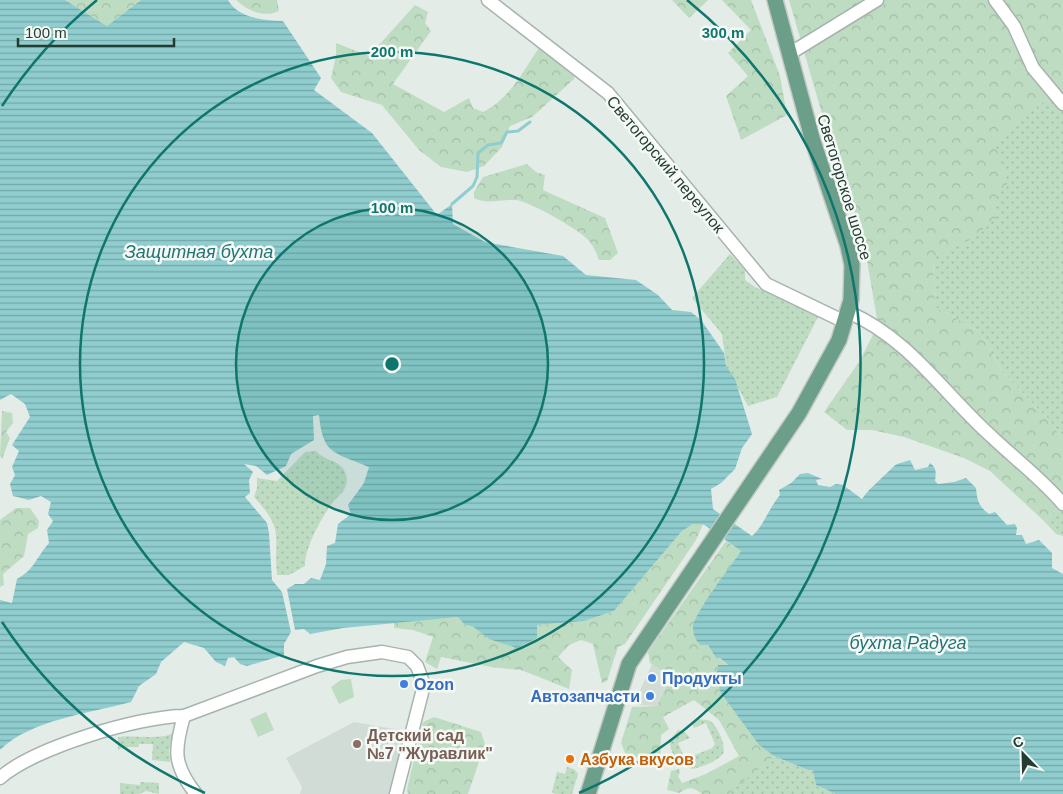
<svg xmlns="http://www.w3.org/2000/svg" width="1063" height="794" font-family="Arial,sans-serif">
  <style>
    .built { fill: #d2dcd6 }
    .grass { fill: url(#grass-dots) }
    .forest { fill: url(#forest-crowns) }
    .green { fill: #bedcc2 }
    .water { fill: url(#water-rules) }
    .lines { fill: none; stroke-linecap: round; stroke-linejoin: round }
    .stream { stroke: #8fcdce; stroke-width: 3 }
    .minor-casing { stroke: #a7b4ad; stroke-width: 15 }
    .primary-casing { stroke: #c2c9c6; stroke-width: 18 }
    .minor { stroke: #fff; stroke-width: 12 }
    .primary { stroke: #6b9f8a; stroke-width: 15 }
    .ring { fill: none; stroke: #0f766e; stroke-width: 2.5 }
    .shop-dot { fill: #3f7fe0; stroke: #f4f9f6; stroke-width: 2 }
    .education-dot { fill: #8d6e63; stroke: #f4f9f6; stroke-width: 2 }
    .food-dot { fill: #e8710a; stroke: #f4f9f6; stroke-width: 2 }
    .labels { text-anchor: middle; stroke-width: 5; stroke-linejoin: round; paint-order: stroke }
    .street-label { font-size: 16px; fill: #243d33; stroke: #f4f9f6 }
    .shop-label { font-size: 16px; font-weight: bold; fill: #366cbe; stroke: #f4f9f6; text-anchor: start }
    .education-label { font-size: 16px; font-weight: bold; fill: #785e54; stroke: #f4f9f6; text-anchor: start }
    .food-label { font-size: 16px; font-weight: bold; fill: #c56008; stroke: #f4f9f6; text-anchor: start }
    .water-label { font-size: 18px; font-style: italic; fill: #227375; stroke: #f4f9f6 }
    .centre { fill: #0f766e; stroke: #f4f9f6; stroke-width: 2.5 }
    .ring-label { font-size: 15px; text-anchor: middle; font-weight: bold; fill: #0f766e; stroke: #f4f9f6; stroke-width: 5; stroke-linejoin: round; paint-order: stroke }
  </style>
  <defs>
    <pattern id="grass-dots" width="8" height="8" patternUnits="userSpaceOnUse" patternTransform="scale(1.25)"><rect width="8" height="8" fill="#bedcc2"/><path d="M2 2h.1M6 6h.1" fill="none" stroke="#a3bea7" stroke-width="1.8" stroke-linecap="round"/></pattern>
    <pattern id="forest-crowns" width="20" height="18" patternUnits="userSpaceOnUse" patternTransform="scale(1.25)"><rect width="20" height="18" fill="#bedcc2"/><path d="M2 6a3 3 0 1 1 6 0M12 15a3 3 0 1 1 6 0" fill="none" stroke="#a3bea7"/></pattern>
    <pattern id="water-rules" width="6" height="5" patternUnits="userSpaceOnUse" patternTransform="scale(1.25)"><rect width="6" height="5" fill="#8fcdce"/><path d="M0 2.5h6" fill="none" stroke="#75a8a8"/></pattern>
  </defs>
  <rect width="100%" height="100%" fill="#e4ece7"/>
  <g class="built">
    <polygon points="652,664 665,673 668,680 657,706 637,705 635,701"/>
    <polygon points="354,722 406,731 389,794 300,794 302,787 286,758"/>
  </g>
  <g class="grass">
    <polygon points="1059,89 1063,93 1063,442 1051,422 1003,373 980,332 935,307 933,257 970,240 996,195 1007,183 993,142"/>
    <polygon points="730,254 745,270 745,280 755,287 818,317 777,397 748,406 726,366 722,334 692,298"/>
    <path d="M316,451C325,461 333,459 342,467C346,472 348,479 346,485C344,493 337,497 332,503C321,519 305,547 305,566L289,575H277C273,534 286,532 254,497L257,488V478L277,481L305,452Z"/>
    <polygon points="1063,501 1063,536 1056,534 1045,522"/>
    <path d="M698,719C701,720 707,719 710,721C717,724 728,749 722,755C714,763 703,766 693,769C679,765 670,755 670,741L678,730L684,731L690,738L678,743L685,759L712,748L715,744L706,723L694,728L692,724Z"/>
    <path d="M173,733L169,750L170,762L152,760L153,744H139L138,747H124L118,750V737C133,735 162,740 173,733Z"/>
    <polygon points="774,756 808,770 814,770 816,785 836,794 725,794 738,779"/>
    <polygon points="567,767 574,769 578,774 572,794 555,794 552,792 557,772 565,774"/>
    <polygon points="140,782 159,783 159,794 146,791 139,794 120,794 120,783 140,785"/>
  </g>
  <g class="forest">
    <polygon points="65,0 141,0 107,26"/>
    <path d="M236,0H277L279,11C264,18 248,11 236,0Z"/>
    <polygon points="672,0 708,0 689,18"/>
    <polygon points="722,0 751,0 780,76 787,115 741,140 726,96 748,76 728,53 751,30"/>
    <polygon points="789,0 1063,0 1063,93 1059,89 994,142 1008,183 996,196 996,218 970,240 933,258 935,307 980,332 1003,373 1051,422 1063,442 1063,501 1045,522 990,471 964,458 904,437 872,430 847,430 824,412 859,362 878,325 862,231 834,155"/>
    <path d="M415,5L428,12L425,23L431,31L393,84L444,112L469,98L473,108L483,112C509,100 523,71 539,48L575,73L574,79L532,117L510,126L502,147L484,166L467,172L441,167L419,150L382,105L341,92L331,78L336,56V43L369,56Z"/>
    <path d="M527,164L536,172L545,175L543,190L605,218L618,253L610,260H599C596,251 592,243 585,237C575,228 529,201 516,200C501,199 488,205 474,198V192L483,177Z"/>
    <polygon points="2,411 12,413 13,423 6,432 10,438 2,459 0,456"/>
    <polygon points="16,508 30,508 39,521 38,528 28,534 24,556 3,574 4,585 0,587 0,520"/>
    <polygon points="693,524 703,524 696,540 625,644 618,647 607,681 602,683 593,644 581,640 569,645 558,657 572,670 569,689 521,670 491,667 441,657 437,669 425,662 433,637 413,630 394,628 394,622 459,617 465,625 472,626 489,639 536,625 584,621 614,611 682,531"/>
    <path d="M726,541L741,551L709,597L708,645L716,658H720L728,666H718L759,745L774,756L728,794H702C693,786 688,787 679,793L667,790L671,771L679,769L680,773L678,776L682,783L706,774L739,756L719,720L694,700L663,717L669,729L661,735L660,760L658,762L626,755L621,743L632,707L657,706L668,681L665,673L650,663L648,652Z"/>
    <polygon points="434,717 481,732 485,744 468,794 408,794 407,789 423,722"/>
  </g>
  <g class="green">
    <polygon points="351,679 354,697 339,704 331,687 341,680"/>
    <polygon points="266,712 274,730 258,737 250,719"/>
  </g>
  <path class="water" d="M0,0H65L107,26L141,0H228C239,19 264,20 283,21L321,78L314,90L372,133L437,215L452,204L453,224L485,242L563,256L586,275L636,280L658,295L672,310L691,312L701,320L724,353L726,366L735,379L752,434L742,448L735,469L721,483L711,489L713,509L752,536C763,527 769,508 780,495L779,490L791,483L800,474L808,473L822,479L816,480L818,485L830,487L836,484L843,485L862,499C870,487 884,477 894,466C898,463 905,462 910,460L915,470L928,467L930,463C937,468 936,473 935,481L938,484L954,482L966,478L976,488C977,500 979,507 989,514L995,512L1007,525L1015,524L1017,528L1016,535H1022L1026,544L1039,540L1052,553V568L1063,574V794H836L816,785L813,770H808L774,756L759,745L721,693L716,677L718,665H728L720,658H716L708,645H700C696,640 693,635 693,627C694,613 731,566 741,551L703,524H693L682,531L614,611L584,621L537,625V638L517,648L489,639L472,626L465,625L458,617L343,628L310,634L304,629L295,630L287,589L295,584H304L311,578L320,580L326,564L327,546L335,543L338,524L351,514L348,505L364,483L369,467C335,452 323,456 319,415L313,416L314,440L291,454L286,466L267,475L256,466L244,464L253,472L249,480L250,493L245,497L267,523L269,533L272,580L282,592L291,632L284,644V655L247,666L240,664L234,657L228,658L225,666L216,662L204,648L184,642L161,662L156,674L139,686L131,702C90,713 30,720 0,750V600L12,603L17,579C34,570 36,558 49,543L47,530L53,521L48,514L51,502L41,496L29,500L13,496L10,484L15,475L12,467L19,451L12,445L30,417L25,404L11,394L0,400Z"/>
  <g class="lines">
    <polyline class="stream" points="452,204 473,186 477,177 478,153 488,145 501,143 507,132 518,131 530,122"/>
    <defs>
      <g id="minor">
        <polyline points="488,0 608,93 766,284 845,322"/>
        <polyline points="995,0 1014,26 1033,68 1063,104"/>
        <polyline points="789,54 877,0"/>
        <path d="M848,312C910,339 943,393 991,436C1015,459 1041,478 1063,504"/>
        <path d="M184,716C174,750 173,765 196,794"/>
        <path d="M0,778C33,748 140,716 184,716L317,666L347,657L382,652L408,657L417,666L424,685L396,794"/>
      </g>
      <polyline id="primary" points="588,794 629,664 799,413 839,340 851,300 852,265 848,246 812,138 775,0"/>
    </defs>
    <use href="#minor" class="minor-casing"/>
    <use href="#primary" class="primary-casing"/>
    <use href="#minor" class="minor"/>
    <use href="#primary" class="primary"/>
  </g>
  <circle cx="392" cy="364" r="156" fill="#0f766e" fill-opacity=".12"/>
  <g class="ring">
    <circle cx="392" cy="364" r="156"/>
    <circle cx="392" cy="364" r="312"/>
    <path d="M205 793A468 468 0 0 1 2 622M2 106A468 468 0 0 1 97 0M687 0A468 468 0 0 1 579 793"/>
  </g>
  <g class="shop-dot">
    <circle cx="652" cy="678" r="5"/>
    <circle cx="404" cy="684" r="5"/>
    <circle cx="650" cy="696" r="5"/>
  </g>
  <circle class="education-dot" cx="357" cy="744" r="5"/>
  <circle class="food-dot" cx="570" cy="759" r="5"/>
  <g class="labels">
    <g class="street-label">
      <text transform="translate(666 164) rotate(50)" y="6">Светогорский переулок</text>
      <text transform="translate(845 187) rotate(73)" y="6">Светогорское шоссе</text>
    </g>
    <g class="shop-label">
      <text x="662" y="684">Продукты</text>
      <text x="414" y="690">Ozon</text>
      <text x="640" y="702" text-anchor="end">Автозапчасти</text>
    </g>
    <g class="education-label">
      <text x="367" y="741">Детский сад<tspan x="367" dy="18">№7 "Журавлик"</tspan></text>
    </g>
    <g class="food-label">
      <text x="580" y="765">Азбука вкусов</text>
    </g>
    <g class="water-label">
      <text x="199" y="258">Защитная бухта</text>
      <text x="908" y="649">бухта Радуга</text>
    </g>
  </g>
  <circle cx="392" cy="364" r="8" class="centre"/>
  <g class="ring-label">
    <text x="723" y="38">300 m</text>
    <text x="392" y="57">200 m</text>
    <text x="392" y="213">100 m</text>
  </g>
  <g transform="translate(1023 754) rotate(337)" stroke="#f4f9f6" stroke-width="4" paint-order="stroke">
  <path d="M0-4L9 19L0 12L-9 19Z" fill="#243d33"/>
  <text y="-8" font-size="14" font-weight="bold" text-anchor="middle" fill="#243d33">С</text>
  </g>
  <path d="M18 38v8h156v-8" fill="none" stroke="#243d33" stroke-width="2.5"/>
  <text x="25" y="38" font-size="15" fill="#243d33" stroke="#f4f9f6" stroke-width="4" paint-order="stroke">100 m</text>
</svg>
